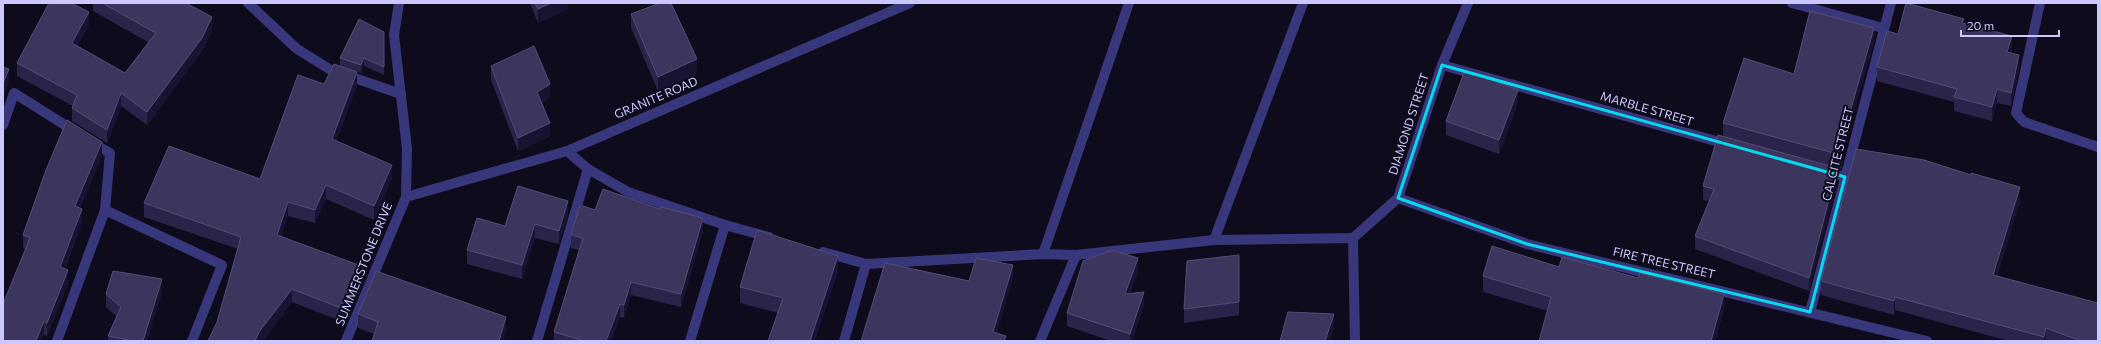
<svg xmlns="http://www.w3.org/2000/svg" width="2101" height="344" font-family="Commissioner,sans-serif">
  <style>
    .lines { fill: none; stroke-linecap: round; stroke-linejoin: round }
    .street { stroke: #38377b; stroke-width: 10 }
    .wall { fill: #2a244b }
    .shaded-wall { fill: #181330 }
    .building { fill: #3c365e; stroke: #524d77 }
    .marked { fill: none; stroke: #04dcee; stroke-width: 3; stroke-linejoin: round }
    .labels { text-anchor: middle; stroke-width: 4; stroke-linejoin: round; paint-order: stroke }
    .street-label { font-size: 12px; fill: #ccc8fe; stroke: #0e0c1c }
  </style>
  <rect width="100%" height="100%" fill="#0e0c1c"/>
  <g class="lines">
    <g class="street">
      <polyline points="248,3 297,49 331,70 401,94"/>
      <polyline points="1792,3 1883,28"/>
      <polyline points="2040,3 2016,113 2024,122 2098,147"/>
      <polyline points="1442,65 1730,145"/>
      <polyline points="3,125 14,93 76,132"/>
      <polyline points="91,142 110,153 105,210 222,265 192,341"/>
      <polyline points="567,151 588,169 628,192 725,225 769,237"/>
      <polyline points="1826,172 1845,177"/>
      <polyline points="406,197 567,151 910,3"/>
      <polyline points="1398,198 1527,244 1927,341"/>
      <polyline points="1353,238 1398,198 1442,65 1468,3"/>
      <polyline points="1353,238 1355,341"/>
      <polyline points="1214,240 1303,3"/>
      <polyline points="823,252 866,264 1043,254 1076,255 1214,240 1353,238"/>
      <polyline points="1043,254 1129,3"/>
      <polyline points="1810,312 1891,3"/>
      <polyline points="57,341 105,210"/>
      <polyline points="346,341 406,197 407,149 394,35 399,3"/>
      <polyline points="537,341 588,169"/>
      <polyline points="690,341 725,225"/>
      <polyline points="844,341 866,264"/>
      <polyline points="1040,341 1076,255"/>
    </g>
  </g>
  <g class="wall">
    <polygon points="93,3 187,3 187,4 212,30 202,51 147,125 121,106 107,143 72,121 72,108 73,106 17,76 17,63 89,25 77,46 125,73 148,42 93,11"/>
    <polygon points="530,3 568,3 568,9 538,23"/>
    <polygon points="631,14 697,73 658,91 631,28"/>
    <polygon points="1964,23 2012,50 2011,53 2019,69 2011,106 1997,103 1992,121 1954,111 1954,102 1877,81 1877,67"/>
    <polygon points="384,32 384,75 364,66 361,73 340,66 340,58"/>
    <polygon points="1874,41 1843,150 1843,161 1841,169 1837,168 1837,182 1809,291 1695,249 1695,236 1709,201 1703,200 1703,186 1723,136 1723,123 1794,74"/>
    <polygon points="491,66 550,98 542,103 550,136 518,151 491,80"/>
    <polygon points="324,84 357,86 336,141 392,178 374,220 326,199 315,223 288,216 281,237 364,281 346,323 292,302 263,341 208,341 217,322 238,249 144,217 144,203 260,179"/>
    <polygon points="1518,103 1499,154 1446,135 1446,121"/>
    <polygon points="102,155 80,208 82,222 65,269 68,284 47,336 44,335 25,249 23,248 23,235"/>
    <polygon points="2020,201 1997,276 2098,341 2009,341 1895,310 1894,315 1821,295 1821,281"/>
    <polygon points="595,210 703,231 681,307 631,295 624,318 620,317 611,341 554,341 554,332 579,250 571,248 571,235"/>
    <polygon points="568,214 559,244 535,238 522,279 467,264 467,250 505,226"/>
    <polygon points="1239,255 1239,315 1184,323 1184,309"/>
    <polygon points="1559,267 1724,309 1715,341 1539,341 1548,311 1483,292 1483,276"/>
    <polygon points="1138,271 1130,294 1144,306 1132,341 1111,341 1067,326 1067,313"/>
    <polygon points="838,272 778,313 740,303 740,287"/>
    <polygon points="162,292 147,341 108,341 108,336 116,316 106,307 106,294"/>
    <polygon points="358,314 506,331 503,341 372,341 374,334 358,328"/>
  </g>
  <g class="shaded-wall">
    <polygon points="551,3 568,3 568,9 538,23 538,9"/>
    <polygon points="89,12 89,25 72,56 72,43"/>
    <polygon points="212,17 212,30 202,51 147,125 147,112"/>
    <polygon points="1874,28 1874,41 1843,150 1843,161 1841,169 1841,155 1840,147"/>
    <polygon points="2012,36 2012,50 2007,65 2007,52"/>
    <polygon points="2019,55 2019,69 2011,106 2011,93"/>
    <polygon points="364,58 364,66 361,73 361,65"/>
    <polygon points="697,59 697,73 658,91 658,77"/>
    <polygon points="9,69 9,82 3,97 3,83"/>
    <polygon points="357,72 357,86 332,152 332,139"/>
    <polygon points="550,84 550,98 537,106 537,92"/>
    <polygon points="1997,89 1997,103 1992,121 1992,107"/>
    <polygon points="1518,90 1518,103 1499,154 1499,140"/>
    <polygon points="121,93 121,106 107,143 107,130"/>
    <polygon points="550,123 550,136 518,151 518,138"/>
    <polygon points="102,142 102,155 75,220 75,206"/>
    <polygon points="392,165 392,178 374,220 374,206"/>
    <polygon points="1837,168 1837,182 1809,291 1809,278"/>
    <polygon points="326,185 326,199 315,223 315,210"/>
    <polygon points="2020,187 2020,201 1993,288 1993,275"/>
    <polygon points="568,201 568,214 559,244 559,231"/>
    <polygon points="288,202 288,216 277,249 277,235"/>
    <polygon points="82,209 82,222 60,281 60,267"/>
    <polygon points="703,218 703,231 681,307 681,294"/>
    <polygon points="535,224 535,238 522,279 522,265"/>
    <polygon points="838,256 838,272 815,341 810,341"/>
    <polygon points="1138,258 1138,271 1125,308 1125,294"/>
    <polygon points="1013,265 1013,278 995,341 993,332"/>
    <polygon points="364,267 364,281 346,323 346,310"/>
    <polygon points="68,270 68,284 47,336 47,323"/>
    <polygon points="162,279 162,292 147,341 143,341"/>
    <polygon points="631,282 631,295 624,318 624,305"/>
    <polygon points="292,289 292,302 263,341 255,341 259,332"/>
    <polygon points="1144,292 1144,306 1132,341 1130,341 1130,334"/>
    <polygon points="1724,294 1724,309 1715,341 1711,341"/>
    <polygon points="1895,297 1895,310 1894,315 1894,301"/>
    <polygon points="620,304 620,317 611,341 606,341"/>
    <polygon points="1334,314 1334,328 1330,341 1325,341"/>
    <polygon points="506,317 506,331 503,341 499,341"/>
    <polygon points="44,321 44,335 41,341 36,341"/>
    <polygon points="2046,328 2046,341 2044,341 2044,337"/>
  </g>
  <g class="building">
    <polygon points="49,3 71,3 89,12 72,43 125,73 156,33 102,3 186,3 212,17 202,38 147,112 121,93 107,130 72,108 77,95 17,63"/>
    <polygon points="535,3 551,3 538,9"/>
    <polygon points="660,3 671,3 697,59 658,77 631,14"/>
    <polygon points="1906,3 1964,19 1962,23 2012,36 2007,52 2019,55 2011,93 1997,89 1992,107 1954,97 1957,89 1877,67 1887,31 1898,34"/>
    <polygon points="1810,11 1874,28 1840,147 1843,147 1841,155 1723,123 1744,58 1794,74"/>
    <polygon points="359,19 384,32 384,67 364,58 361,65 340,58"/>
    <polygon points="534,46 550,84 537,92 550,123 518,138 491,66"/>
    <polygon points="334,64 357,72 332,139 392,165 374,206 326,185 315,210 288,202 277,235 364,267 346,310 292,289 259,332 255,341 208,341 217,322 241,237 144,203 169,146 260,179 298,75 324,84"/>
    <polygon points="3,67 9,69 3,83"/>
    <polygon points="1465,70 1518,90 1499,140 1446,121"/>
    <polygon points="67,120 102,142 75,206 82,209 60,267 68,270 47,323 44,321 36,341 3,341 3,304 30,238 23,235 46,170"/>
    <polygon points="1718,135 1837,168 1809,278 1695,236 1714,189 1703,186"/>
    <polygon points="1856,149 1924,160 1971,175 1971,173 2020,187 1993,275 2098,303 2098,341 2081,341 2046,328 2044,337 1895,297 1894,301 1821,281"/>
    <polygon points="518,186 568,201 559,231 535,224 522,265 467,250 477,218 505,226"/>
    <polygon points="603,189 660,209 661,207 703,218 681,294 631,282 624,305 620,304 606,341 585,341 554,332 583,238 571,235 580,205 595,210"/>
    <polygon points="757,230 838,256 810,341 768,341 783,298 740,287"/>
    <polygon points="1492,246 1559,267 1562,257 1638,278 1640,273 1724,294 1711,341 1712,341 1539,341 1551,297 1483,276"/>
    <polygon points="1112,250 1138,258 1125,294 1144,292 1130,334 1067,313 1083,261"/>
    <polygon points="1239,255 1239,302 1184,309 1187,261"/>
    <polygon points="976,258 1013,265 993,332 1006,336 1004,341 861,341 885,263 969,281"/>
    <polygon points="113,271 162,279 143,341 133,341 108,336 121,307 106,294"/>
    <polygon points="376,271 506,317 499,341 372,341 378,322 358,314"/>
    <polygon points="1288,312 1334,314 1325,341 1280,341"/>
  </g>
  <path class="marked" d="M1442,65L1845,177L1810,312L1527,244L1398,198Z"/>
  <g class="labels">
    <g class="street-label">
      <text transform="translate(656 98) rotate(-23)" y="4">GRANITE ROAD</text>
      <text transform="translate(1647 109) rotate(16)" y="4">MARBLE STREET</text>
      <text transform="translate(1409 124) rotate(-72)" y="4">DIAMOND STREET</text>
      <text transform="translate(1838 154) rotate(-76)" y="4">CALCITE STREET</text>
      <text transform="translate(1664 263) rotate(13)" y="4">FIRE TREE STREET</text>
      <text transform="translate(364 264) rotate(-68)" y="4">SUMMERSTONE DRIVE</text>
    </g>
  </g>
  <rect width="2101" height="344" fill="none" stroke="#ccc8fe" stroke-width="8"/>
  <path d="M1961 30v6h98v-6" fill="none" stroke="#ccc8fe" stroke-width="2"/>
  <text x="1967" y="30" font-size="12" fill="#ccc8fe" stroke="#0e0c1c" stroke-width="3" paint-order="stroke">20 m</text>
</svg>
